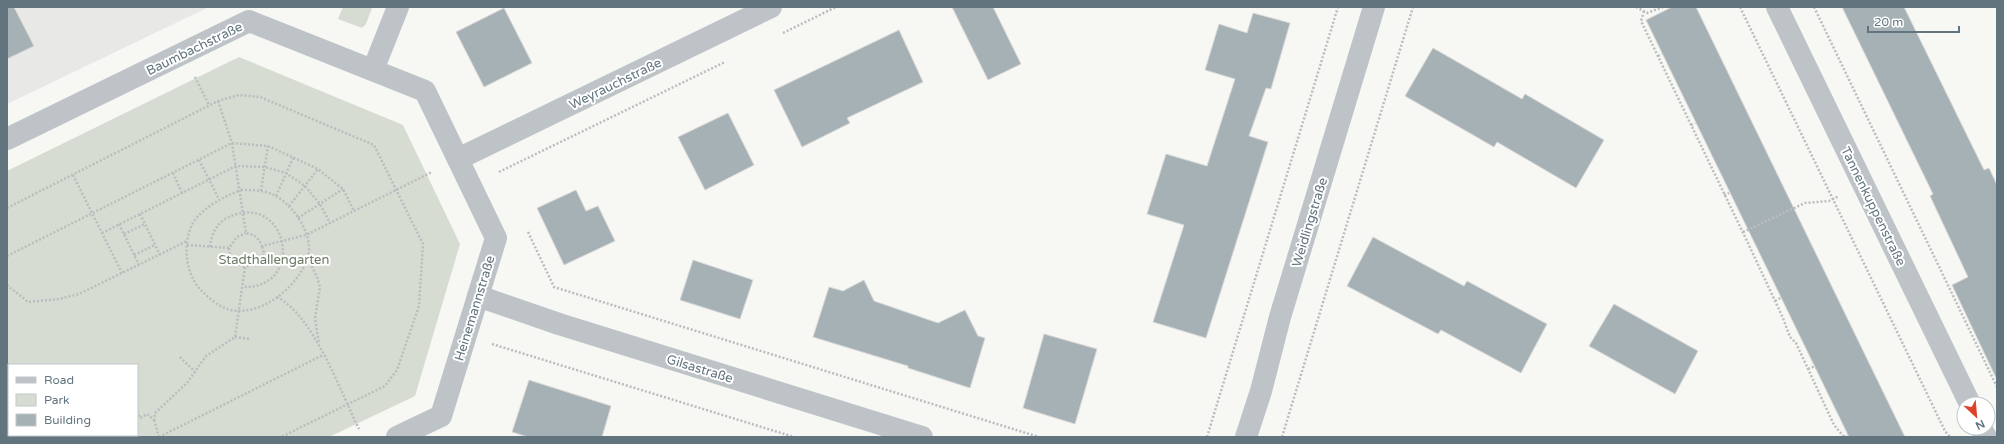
<svg xmlns="http://www.w3.org/2000/svg" width="2004" height="444" font-family="'Varela Round',sans-serif">
  <style>
    .built { fill: #e8e8e7 }
    .green { fill: #d7dcd3; fill-rule: evenodd }
    .building { fill: #a6b1b5; stroke: #d8d8d6 }
    .lines { fill: none; stroke-linecap: round; stroke-linejoin: round }
    .path { stroke: #babdbf; stroke-width: 2.5; stroke-dasharray: 2 2; stroke-linecap: butt }
    .minor { stroke: #bdc3c6; stroke-width: 22 }
    .labels { text-anchor: middle; stroke-width: 4; stroke-linejoin: round; paint-order: stroke }
    .street-label { font-size: 13px; fill: #62757e; stroke: #fff }
    .park-label { font-size: 13px; fill: #6c7b65; stroke: #fff }
  </style>
  <rect width="100%" height="100%" fill="#f7f7f4"/>
  <polygon class="built" points="7,7 209,7 7,104"/>
  <g class="green">
    <polygon points="343,7 370,7 372,8 366,24 362,28 338,19"/>
    <path d="M239,57L403,125L460,244L415,396L329,437H7V171ZM9,365H137V435H9Z"/>
  </g>
  <g class="building">
    <polygon points="7,7 14,7 34,46 7,59"/>
    <polygon points="952,7 993,7 1021,64 988,80"/>
    <polygon points="1672,7 1696,7 1905,437 1849,437 1646,20"/>
    <polygon points="1842,7 1904,7 1984,170 1989,168 1997,185 1997,380 1952,285 1968,277 1930,196 1933,194"/>
    <polygon points="504,8 532,63 484,87 456,32"/>
    <polygon points="1253,13 1290,23 1271,89 1266,88 1249,136 1268,142 1206,338 1153,322 1184,225 1147,214 1166,154 1207,166 1235,79 1205,70 1219,24 1247,33"/>
    <polygon points="899,30 923,82 847,118 850,123 802,147 774,90"/>
    <polygon points="1433,48 1522,99 1525,94 1604,140 1576,188 1497,142 1494,147 1405,96"/>
    <polygon points="728,113 754,165 705,190 678,137"/>
    <polygon points="576,190 586,211 598,206 615,241 564,265 537,208"/>
    <polygon points="1373,237 1464,286 1467,281 1547,324 1521,373 1441,330 1438,334 1347,286"/>
    <polygon points="693,260 753,280 740,319 680,300"/>
    <polygon points="864,280 874,301 938,323 965,310 978,336 985,338 970,388 908,368 908,366 813,337 829,287 843,291"/>
    <polygon points="1614,304 1698,351 1675,394 1589,346"/>
    <polygon points="1044,334 1097,349 1075,424 1023,408"/>
    <polygon points="529,380 611,406 602,437 528,437 512,432"/>
  </g>
  <g class="lines">
    <g class="path">
      <polyline points="1636,7 1647,13 1663,7"/>
      <polyline points="1740,7 1945,431 1950,437"/>
      <polyline points="1814,7 1997,387"/>
      <polyline points="1644,11 1641,21 1747,241 1783,318 1790,337 1796,343 1834,425 1844,437"/>
      <polyline points="783,33 836,7"/>
      <polyline points="1658,56 1662,54"/>
      <polyline points="195,77 209,105"/>
      <path d="M218,101L232,143L246,233C255,235 258,237 262,246L306,235L432,172"/>
      <polyline points="1691,125 1695,123"/>
      <polyline points="199,160 219,199"/>
      <polyline points="499,172 725,62"/>
      <polyline points="173,173 182,193"/>
      <polyline points="73,175 122,273"/>
      <path d="M241,190C253,190 265,190 276,196C295,207 316,238 307,260C296,288 262,316 231,310C218,307 209,298 201,290C183,272 181,233 199,215C212,203 225,196 241,190Z"/>
      <polyline points="261,191 268,146"/>
      <polyline points="1724,195 1729,193"/>
      <polyline points="276,196 294,156"/>
      <polyline points="289,206 318,169"/>
      <polyline points="7,208 218,101 239,95 260,97 374,145 423,244 419,306 397,370 385,386 281,437"/>
      <polyline points="140,214 160,255"/>
      <polyline points="298,218 343,189"/>
      <polyline points="119,224 139,265"/>
      <polyline points="528,232 554,287 1039,437"/>
      <polyline points="1743,232 1805,203 1829,201 1839,196"/>
      <polyline points="102,233 236,166 265,167 286,173 305,186 320,204 330,223"/>
      <polyline points="124,234 145,224"/>
      <polyline points="187,245 229,248 237,237 246,233"/>
      <path d="M210,247C212,231 218,220 234,215C289,196 305,289 243,287"/>
      <path d="M229,248C229,258 236,264 245,267"/>
      <polyline points="134,255 155,245"/>
      <polyline points="7,256 232,143 268,146 318,169 343,189 354,211"/>
      <polyline points="308,259 317,277 320,287 315,318 319,344"/>
      <polyline points="7,285 28,302 59,299 79,294 187,241"/>
      <path d="M277,297C314,316 341,393 359,429"/>
      <polyline points="1775,301 1782,297"/>
      <polyline points="235,337 251,339"/>
      <polyline points="492,344 794,437"/>
      <polyline points="180,357 195,372"/>
      <polyline points="1808,369 1815,366"/>
      <polyline points="137,411 140,418 147,414 154,420 155,413 187,383 206,356 235,337 245,267 259,262 264,253 262,246"/>
      <polyline points="154,420 159,437"/>
      <polyline points="48,437 51,435"/>
      <polyline points="159,437 323,355"/>
      <polyline points="1207,437 1338,7"/>
      <polyline points="1282,437 1413,7"/>
      <polyline points="1844,437 1848,435"/>
    </g>
    <g class="minor">
      <polyline points="1777,7 1970,404"/>
      <polyline points="373,70 398,7"/>
      <polyline points="7,139 249,21 425,91 496,238 441,416 397,437"/>
      <polyline points="458,159 771,7"/>
      <polyline points="478,296 559,324 922,437"/>
      <polyline points="1981,428 1986,437"/>
      <polyline points="1246,437 1261,391 1280,317 1374,7"/>
    </g>
  </g>
  <g class="labels">
    <g class="street-label">
      <text transform="translate(194 48) rotate(-26)" y="5">Baumbachstraße</text>
      <text transform="translate(615 83) rotate(-26)" y="5">Weyrauchstraße</text>
      <text transform="translate(1874 206) rotate(64)" y="5">Tannenkuppenstraße</text>
      <text transform="translate(1309 222) rotate(-73)" y="5">Weidlingstraße</text>
      <text transform="translate(474 308) rotate(-73)" y="5">Heinemannstraße</text>
      <text transform="translate(700 368) rotate(17)" y="5">Gilsastraße</text>
    </g>
    <g class="park-label">
      <text x="274" y="264">Stadthallengarten</text>
    </g>
  </g>
  <rect width="2004" height="444" fill="none" stroke="#62757e" stroke-width="16"/>
  <rect x="8" y="364" width="130" height="72" fill="#ffffff" stroke="#c0c8cb"/>
  <rect x="16" y="377" width="20" height="6" fill="#bdc3c6" stroke="#c0c8cb"/>
  <text x="44" y="384" font-size="12" fill="#62757e">Road</text>
  <rect x="16" y="394" width="20" height="12" fill="#d7dcd3" stroke="#c0c8cb"/>
  <text x="44" y="404" font-size="12" fill="#62757e">Park</text>
  <rect x="16" y="414" width="20" height="12" fill="#a6b1b5" stroke="#c0c8cb"/>
  <text x="44" y="424" font-size="12" fill="#62757e">Building</text>
  <g transform="translate(1976 416) rotate(154)"><circle r="19" fill="#ffffff" stroke="#c0c8cb"/>
  <path d="M0-3L7 15L0 10L-7 15Z" fill="#df422c"/>
  <text y="-6" font-size="11" font-weight="bold" text-anchor="middle" fill="#62757e">N</text>
  </g>
  <path d="M1868 26v6h91v-6" fill="none" stroke="#62757e" stroke-width="2"/>
  <text x="1874" y="26" font-size="12" fill="#62757e" stroke="#ffffff" stroke-width="3" paint-order="stroke">20 m</text>
</svg>
